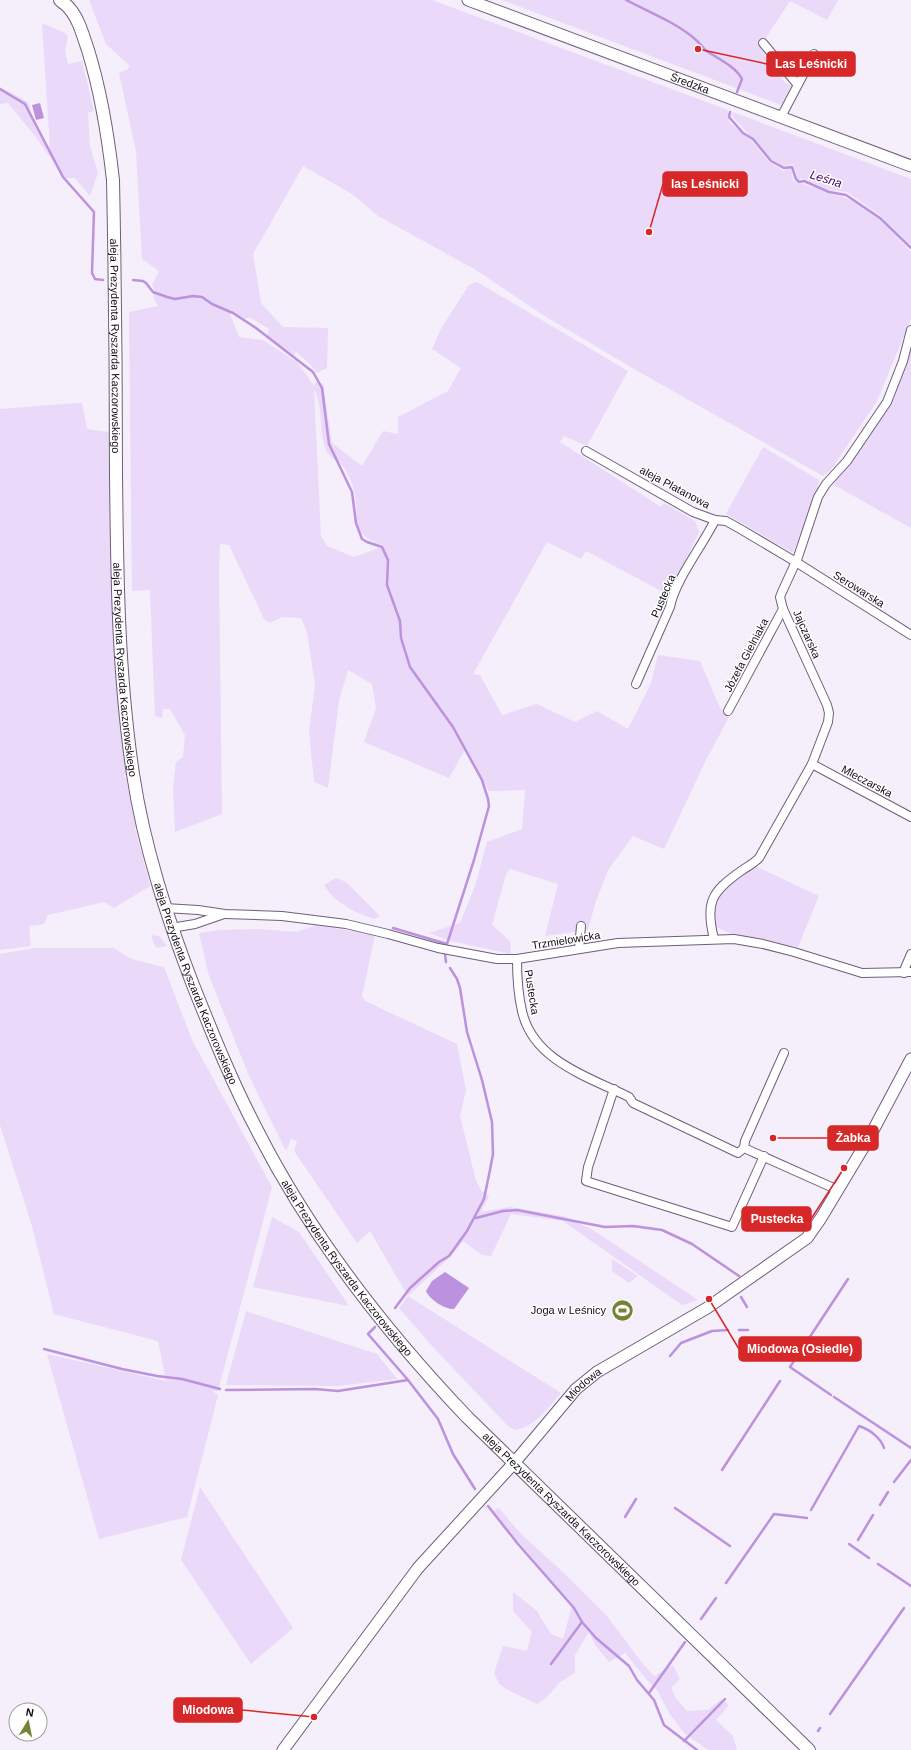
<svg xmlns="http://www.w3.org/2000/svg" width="911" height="1750" font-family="Helvetica,sans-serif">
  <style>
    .green { fill: #ead9f8; fill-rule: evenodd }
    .water { fill: #bc91dd }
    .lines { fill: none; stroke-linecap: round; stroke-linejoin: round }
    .stream { stroke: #bc91dd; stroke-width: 2.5 }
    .street-casing { stroke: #6e5e7b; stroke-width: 10 }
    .secondary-casing { stroke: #6e5e7b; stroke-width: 13 }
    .primary-casing { stroke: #6e5e7b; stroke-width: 14 }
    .street { stroke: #fff; stroke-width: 8 }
    .secondary { stroke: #fff; stroke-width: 11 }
    .primary { stroke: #fff; stroke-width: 12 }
    .labels { text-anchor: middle; stroke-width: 3; stroke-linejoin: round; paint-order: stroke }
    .street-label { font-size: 11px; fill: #110b16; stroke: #fff }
    .poi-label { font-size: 11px; fill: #110b16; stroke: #fff; text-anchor: end }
    .water-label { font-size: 12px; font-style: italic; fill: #410160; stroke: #fff }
    .leader { fill: none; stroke: #d62828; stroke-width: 1.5 }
    .callout-dot { fill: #d62828; stroke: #fff; stroke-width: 1.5 }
    .callout { fill: #d62828; stroke: #d62828; stroke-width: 1.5 }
    .callout-label { font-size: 12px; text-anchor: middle; font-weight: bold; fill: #fff }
  </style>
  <rect width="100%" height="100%" fill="#f5eefb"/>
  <g class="green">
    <path d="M89,0H432L728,110V117L730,123L751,140L769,162L784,171L791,168L793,181L800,185L801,183L828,193L843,197L856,203L878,218L911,252V319L877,401L831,470L823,476L641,373L543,315L476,270L378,216L352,194L303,166L253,254L261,303L283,327L328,328L327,368L317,373L309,363L296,352L294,355L267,336L269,329L249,317L245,319L228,309L239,337L263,340L297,362L314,386L316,382L323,384L332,443L362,466L383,431L398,434V417L448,391L461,368L432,349L442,327L469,285L477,282L628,371L587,446L564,436L560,442L661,507L664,503L695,521L699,532L669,595L586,551L581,559L547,542L473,674L480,675L502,715L537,704L575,722L597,711L628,729L651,683L658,655L700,661L720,708L730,715L704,764L664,849L633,836L608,870L595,904L588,930L545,936L558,884L510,869L506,874L492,925L510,941L511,954L451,941L429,933L460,923L475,886L487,842L522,829L525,790L489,791L466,748L449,778L364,742L376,708L372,684L348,670L339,701L328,788L314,782L309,731L315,685L307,632L301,618L282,617L270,623L264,619L229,545L220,544L219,573L222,814L175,832L173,787L176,762L183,757L185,735L170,709H163L162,718L155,716L150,590L132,591L129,312L158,306L153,297L155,291L152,285L159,271L142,259L136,152L119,73L127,70L130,66L106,44ZM314,390C324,407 318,433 327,452C330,458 339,461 343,466C347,472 354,486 355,494C359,522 351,535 385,546L354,557L327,546L321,536Z"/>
    <path d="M502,0H838L827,20L790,1L761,45C764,60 778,79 791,86L781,105Z"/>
    <polygon points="42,23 65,33 68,36 65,51 68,64 82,61 94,111 88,113 90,147 98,173 90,196 75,178 65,178 35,136 8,103 0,104 0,87 28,102 35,127 50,149"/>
    <polygon points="733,112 911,179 911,246 880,215 847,192 829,190 805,179 801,178 799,180 793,164 783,166 772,160 732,116"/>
    <polygon points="911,336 911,528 834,485 839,472 863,445 879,421"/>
    <polygon points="77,403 82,403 87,429 109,432 111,436 111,495 109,497 111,498 112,578 110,578 110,580 112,581 116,661 114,661 114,663 116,663 124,743 122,744 124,746 126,775 124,775 124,777 126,777 136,828 134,829 136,831 150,886 114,908 104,902 48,915 44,924 29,926 31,946 0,950 0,409"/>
    <polygon points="763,447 819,480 817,492 793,553 726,514"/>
    <path d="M755,866L819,896L798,947L733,935L715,926C706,898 735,880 755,866Z"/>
    <path d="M336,878L346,882L380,916L374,919C355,913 334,902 324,885Z"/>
    <path d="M316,925L375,935L362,996L365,1001L457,1044L466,1090L460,1116L476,1181L481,1190L489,1196L481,1212L510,1207L563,1216L593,1230L698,1300L682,1305L563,1221L511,1214L491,1256L482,1255L463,1241L452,1255L408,1296L561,1393C548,1408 535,1427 515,1430L507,1425L433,1347L399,1308L408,1296L370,1231L357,1243L294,1151L297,1141L291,1139L286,1151L249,1076L209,976L199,933L220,930L259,929L297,932Z"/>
    <polygon points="151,935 159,936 167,946 157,948 154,944"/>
    <polygon points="35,948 114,948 131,959 164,967 192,1040 272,1187 218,1391 212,1391 218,1395 187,1517 99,1539 47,1354 166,1381 158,1341 54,1314 32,1226 0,1125 0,954"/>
    <polygon points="272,1217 299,1232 349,1306 253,1287"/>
    <polygon points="612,1259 638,1276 629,1283 612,1271"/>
    <polygon points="246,1311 377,1354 397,1379 337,1386 226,1385"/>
    <polygon points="200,1487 293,1628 251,1664 181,1560"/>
    <polygon points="499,1508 521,1534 565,1574 607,1616 642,1663 654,1676 673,1665 680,1679 671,1688 676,1698 687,1711 708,1710 722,1699 729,1705 716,1720 733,1736 737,1750 708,1750 684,1733 669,1713 657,1690 647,1680 625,1653 609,1662 596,1646 589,1632 575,1655 575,1673 560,1682 547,1697 537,1704 508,1690 499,1684 494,1673 503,1646 527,1651 532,1632 513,1611 513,1592 537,1611 550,1633 563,1639 572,1606 493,1511"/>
  </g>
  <g class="water">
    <polygon points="40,103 44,118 36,120 32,105"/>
    <path d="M445,1272L469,1288L454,1309C445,1310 429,1299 426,1291L432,1281Z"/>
  </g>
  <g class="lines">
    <g class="stream">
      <path d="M626,0C649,12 675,22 695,39C700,43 703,49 708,52C719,59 736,67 742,79L737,92"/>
      <polyline points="0,89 25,104 63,177 94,212 92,273 95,279 103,280"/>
      <polyline points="730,112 729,117 743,133 753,139 771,161 784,168 792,167 796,179 799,182 804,181 829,192 846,195 880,218 911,248"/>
      <polyline points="133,280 143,281 146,283 153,292 167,297 175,299 193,296 202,297 212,304 233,313 256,328 313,372 322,388 329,444 352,492 356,523 362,539 367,542 382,547 388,560 387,585 400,621 401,638 410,667 453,727 482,780 488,799 489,806 474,860 447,944 393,928"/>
      <polyline points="445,954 446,962"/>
      <polyline points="476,1218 503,1211 517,1210 605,1227 633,1226 662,1230 692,1244 739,1276"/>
      <polyline points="741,1297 747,1307"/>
      <polyline points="395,1308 410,1288 439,1262 449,1256 467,1231 484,1199 490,1170 493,1154 492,1122 482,1080 467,1032 460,988 457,979 450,968"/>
      <polyline points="375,1327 368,1334 408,1380 438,1419 453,1454 475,1489"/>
      <polyline points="739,1330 748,1330"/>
      <polyline points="44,1349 122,1369 157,1376 182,1379 220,1389"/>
      <polyline points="670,1356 681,1343 712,1331 728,1330"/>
      <polyline points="226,1390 315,1389 338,1391 408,1380"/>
      <polyline points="831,1395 790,1367 848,1279"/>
      <polyline points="834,1397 911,1448"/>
      <polyline points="722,1470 780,1381"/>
      <polyline points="894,1482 911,1460"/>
      <polyline points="880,1505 888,1492"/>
      <polyline points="488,1506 518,1544 574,1608 582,1622 596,1638 629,1666 637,1680 654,1700 664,1725 697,1750"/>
      <polyline points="675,1508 730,1546"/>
      <path d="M811,1510L859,1426C869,1429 881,1438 884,1448"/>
      <polyline points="625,1517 636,1499"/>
      <polyline points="858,1540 873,1515"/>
      <polyline points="849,1544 869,1558"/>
      <polyline points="878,1564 911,1586"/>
      <polyline points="726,1583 774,1514 807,1518"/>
      <polyline points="701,1619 716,1598"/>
      <polyline points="551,1664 582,1622"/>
      <polyline points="649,1693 685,1642"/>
      <polyline points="830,1714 904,1608"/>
      <polyline points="818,1731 820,1728"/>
      <polyline points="684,1741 725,1699"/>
    </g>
    <defs>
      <g id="street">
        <polyline points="763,43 797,84"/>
        <polyline points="781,117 814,54"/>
        <polyline points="586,451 693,512 715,520 726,521 742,530 796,562 911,635"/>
        <path d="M636,684L670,607C675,580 703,545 715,520"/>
        <polyline points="728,711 783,609"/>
        <polyline points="812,764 911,817"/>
        <polyline points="165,908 198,910 225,914 282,916 346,924 388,934 438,948 497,959 517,959 618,943 734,939 763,944 794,952 862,973 911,972"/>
        <polyline points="171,928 195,924 224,914"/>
        <path d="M714,939C705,903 711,892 741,871C748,866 753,864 759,858L812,764L828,722L829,713L827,705L783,609L780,597L782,592L798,557L818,497L826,484L847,461L887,402L903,361L911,330"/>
        <polyline points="579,949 581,926"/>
        <path d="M517,959C517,976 518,994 522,1011C533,1061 589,1077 629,1097L633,1103L738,1153L744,1148L838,1190"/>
        <polyline points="904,973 905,968 911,954"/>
        <polyline points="614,1089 588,1167 586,1181 732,1227 764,1156"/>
        <polyline points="744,1148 745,1141 784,1053"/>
      </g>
      <g id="secondary">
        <path id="s1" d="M468,0L911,166"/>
        <path id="s2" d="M283,1750L418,1568L514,1463L576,1389L597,1372L707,1308L807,1238L821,1218L869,1138L911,1059"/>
      </g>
      <g id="primary">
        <path id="s3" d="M60,0C63,3 67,5 69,8C79,19 83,36 88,50C101,92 108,135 113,180C115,278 116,376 116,474C117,574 118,674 133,774C144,847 167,917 193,985C213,1035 233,1085 258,1132C311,1236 387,1333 467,1417L809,1750"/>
      </g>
    </defs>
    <use href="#street" class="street-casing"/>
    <use href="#secondary" class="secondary-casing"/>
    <use href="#primary" class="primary-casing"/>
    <use href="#street" class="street"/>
    <use href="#secondary" class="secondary"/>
    <use href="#primary" class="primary"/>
  </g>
  <defs>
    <symbol id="stadium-disc" viewBox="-11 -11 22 22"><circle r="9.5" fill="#748433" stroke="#fff"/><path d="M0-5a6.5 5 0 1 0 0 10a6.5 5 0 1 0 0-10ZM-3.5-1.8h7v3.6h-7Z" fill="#fff"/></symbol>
  </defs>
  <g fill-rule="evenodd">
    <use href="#stadium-disc" x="610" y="1298" width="25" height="25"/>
  </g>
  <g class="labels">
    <g class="street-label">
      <text dy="4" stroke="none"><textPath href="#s1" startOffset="237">Średzka</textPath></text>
      <text dy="4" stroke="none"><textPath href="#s3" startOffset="357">aleja Prezydenta Ryszarda Kaczorowskiego</textPath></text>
      <text transform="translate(675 487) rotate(28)" y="4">aleja Platanowa</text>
      <text transform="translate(859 589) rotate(32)" y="4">Serowarska</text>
      <text transform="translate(663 596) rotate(-67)" y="4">Pustecka</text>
      <text transform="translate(807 634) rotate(66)" y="4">Jajczarska</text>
      <text transform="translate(746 655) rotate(-62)" y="4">Józefa Gielniaka</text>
      <text dy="4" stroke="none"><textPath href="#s3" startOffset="681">aleja Prezydenta Ryszarda Kaczorowskiego</textPath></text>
      <text transform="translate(867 781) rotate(28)" y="4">Mleczarska</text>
      <text transform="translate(566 940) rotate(-9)" y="4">Trzmielowicka</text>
      <text dy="4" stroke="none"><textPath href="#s3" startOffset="1005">aleja Prezydenta Ryszarda Kaczorowskiego</textPath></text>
      <text transform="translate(532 992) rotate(81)" y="4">Pustecka</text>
      <text dy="4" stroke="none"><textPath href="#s3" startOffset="1329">aleja Prezydenta Ryszarda Kaczorowskiego</textPath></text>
      <text dy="4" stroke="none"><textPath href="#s2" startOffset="474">Miodowa</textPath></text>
      <text dy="4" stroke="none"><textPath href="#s3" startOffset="1653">aleja Prezydenta Ryszarda Kaczorowskiego</textPath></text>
    </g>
    <g class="poi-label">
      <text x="606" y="1314">Joga w Leśnicy</text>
    </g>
    <g class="water-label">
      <text transform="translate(826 179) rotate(17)" y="4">Leśna</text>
    </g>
  </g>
  <path class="leader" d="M698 49L767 64M649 232L663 184M773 1138L828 1138M844 1168L811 1219M709 1299L739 1349M314 1717L242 1710"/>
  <g class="callout-dot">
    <circle cx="698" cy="49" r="4"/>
    <circle cx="649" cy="232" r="4"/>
    <circle cx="773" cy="1138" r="4"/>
    <circle cx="844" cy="1168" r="4"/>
    <circle cx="709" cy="1299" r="4"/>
    <circle cx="314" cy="1717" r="4"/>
  </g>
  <g class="callout">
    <rect x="767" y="52" width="88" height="24" rx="4"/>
    <rect x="663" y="172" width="84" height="24" rx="4"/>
    <rect x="828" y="1126" width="50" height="24" rx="4"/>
    <rect x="742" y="1207" width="69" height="24" rx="4"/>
    <rect x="739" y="1337" width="122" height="24" rx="4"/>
    <rect x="174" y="1698" width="68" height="24" rx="4"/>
  </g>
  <g class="callout-label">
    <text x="811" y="68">Las Leśnicki</text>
    <text x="705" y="188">las Leśnicki</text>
    <text x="853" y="1142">Żabka</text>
    <text x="777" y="1223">Pustecka</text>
    <text x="800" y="1353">Miodowa (Osiedle)</text>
    <text x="208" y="1714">Miodowa</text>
  </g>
  <g transform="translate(28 1722) rotate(10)"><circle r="19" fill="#ffffff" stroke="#a09da2"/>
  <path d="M0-3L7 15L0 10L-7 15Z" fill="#748433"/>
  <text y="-6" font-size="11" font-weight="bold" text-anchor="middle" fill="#110b16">N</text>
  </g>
</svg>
